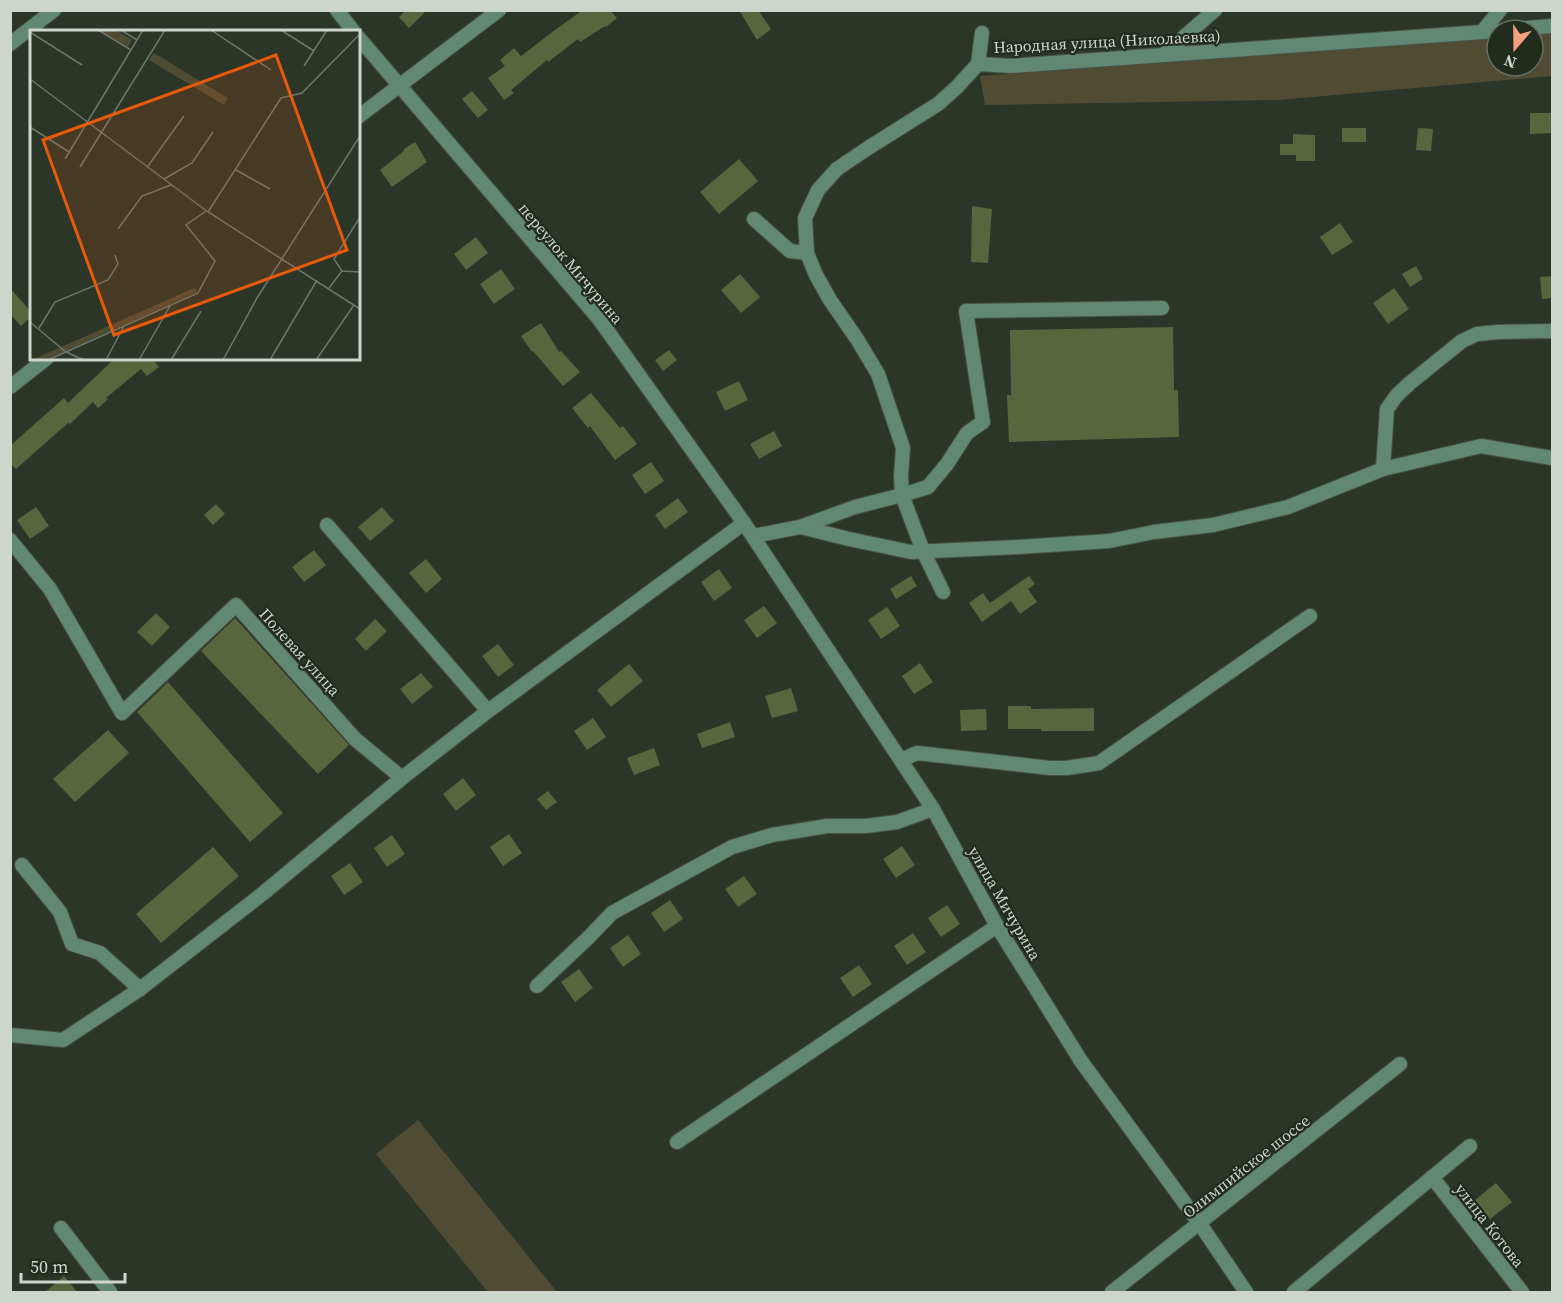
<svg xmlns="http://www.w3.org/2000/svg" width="1563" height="1303" font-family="'Source Serif 4',serif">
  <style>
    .green { fill: #504c34 }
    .building { fill: #59653c }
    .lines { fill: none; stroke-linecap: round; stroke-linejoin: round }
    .minor-casing { stroke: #485346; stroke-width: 16 }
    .minor { stroke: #608872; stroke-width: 14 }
    .labels { text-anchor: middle; stroke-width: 4.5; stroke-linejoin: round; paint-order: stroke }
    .street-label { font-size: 16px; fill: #cdd5cc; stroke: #212c1f }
    .inset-road { fill: none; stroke: #6c766a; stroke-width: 1.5 }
    .view { fill: #e8590c; fill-opacity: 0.15; stroke: #e8590c; stroke-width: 3 }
    .inset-edge { fill: none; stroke: #cdd5cc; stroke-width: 3 }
  </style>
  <rect width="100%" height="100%" fill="#2b3629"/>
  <g class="green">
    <polygon points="1552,33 1552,76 1278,100 985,105 980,76 1497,37 1497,66 1533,66 1533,34"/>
    <polygon points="418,1120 557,1292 488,1292 376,1154"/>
  </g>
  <g class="building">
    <polygon points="406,10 427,10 409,28 399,17"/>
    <polygon points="583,10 610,10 617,18 606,27 605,26 580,42 578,39 548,62 547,60 511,90 514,93 504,100 488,78 505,66 500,60 514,48 521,56 559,27"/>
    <polygon points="739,10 758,10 771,29 757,40"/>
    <polygon points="472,91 488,110 478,118 462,99"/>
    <polygon points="1530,113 1552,113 1552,133 1530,134"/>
    <rect x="1342" y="128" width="24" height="14"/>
    <polygon points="1418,128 1433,129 1431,151 1416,150"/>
    <polygon points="1293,134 1315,135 1315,161 1296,161 1296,155 1280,155 1280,144 1293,144"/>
    <polygon points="415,142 427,162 392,187 380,170 404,151 404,149"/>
    <polygon points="739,159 758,181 719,214 700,192"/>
    <polygon points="972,206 992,209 988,263 971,262"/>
    <polygon points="1340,223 1353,242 1332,255 1320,237"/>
    <polygon points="476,237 488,253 466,270 454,254"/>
    <polygon points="1416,266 1423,279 1410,287 1402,274"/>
    <polygon points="501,269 515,289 494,304 480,284"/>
    <polygon points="740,274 760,297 741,313 721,290"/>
    <polygon points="1552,276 1552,298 1542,299 1540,277"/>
    <polygon points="10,288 32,313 32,316 21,326 10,314"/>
    <polygon points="1394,288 1409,309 1388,324 1373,303"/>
    <polygon points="541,323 559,352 561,351 580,372 563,386 533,351 532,352 521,336"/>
    <polygon points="1173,327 1174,390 1178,390 1179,437 1009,442 1007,395 1011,395 1010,330"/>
    <polygon points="669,350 677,360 663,371 655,360"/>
    <polygon points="115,358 155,358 153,360 159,367 147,376 141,369 106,398 108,399 98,408 93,402 70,424 68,423 16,469 10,463 10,446 64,398 68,403"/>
    <polygon points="739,381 748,400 725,411 716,392"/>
    <polygon points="591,393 620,428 623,426 637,444 615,460 590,426 588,428 572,408"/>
    <polygon points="774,431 782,446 759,459 750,444"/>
    <polygon points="651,462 664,481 645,494 632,475"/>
    <polygon points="678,498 688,512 665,529 655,515"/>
    <polygon points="216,504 225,514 213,525 204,515"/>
    <polygon points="36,507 49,526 30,539 17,520"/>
    <polygon points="382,507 394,521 370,541 358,527"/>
    <polygon points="314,550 326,565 304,582 292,567"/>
    <polygon points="426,559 442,579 426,593 409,573"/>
    <polygon points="719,569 732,588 714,601 701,582"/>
    <polygon points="911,576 917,586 896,599 890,589"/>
    <polygon points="1029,576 1035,584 1028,589 1037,602 1020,614 1011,601 982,622 969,603 983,593 990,603"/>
    <polygon points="764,606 777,623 757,638 744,620"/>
    <polygon points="887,607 900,626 881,639 868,620"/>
    <polygon points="156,613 170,627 152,646 137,632"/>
    <polygon points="235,618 349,745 318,774 201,651"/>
    <polygon points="375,619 387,631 366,651 355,639"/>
    <polygon points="498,644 514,665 498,677 482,656"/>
    <polygon points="920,663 933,682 914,694 902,676"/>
    <polygon points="629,664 643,681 611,707 597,690"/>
    <polygon points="421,673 433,687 412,704 400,689"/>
    <polygon points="168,682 283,813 250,842 137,712"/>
    <polygon points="791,688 798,711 772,718 765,696"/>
    <polygon points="1008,706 1031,706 1031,709 1094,708 1094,731 1041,731 1041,729 1008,729"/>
    <polygon points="986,709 987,730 961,731 960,710"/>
    <polygon points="593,718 606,737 587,750 574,731"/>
    <polygon points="730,722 735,737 702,748 697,734"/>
    <polygon points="108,730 129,753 75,802 53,779"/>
    <polygon points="654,748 660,765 634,775 627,758"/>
    <polygon points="463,778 476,795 456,811 443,794"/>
    <polygon points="548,791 557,802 546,810 537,799"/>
    <polygon points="509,834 522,853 503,866 490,847"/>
    <polygon points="392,835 405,854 387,867 374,848"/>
    <polygon points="902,846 915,865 896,878 883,859"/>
    <polygon points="213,847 239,876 161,943 136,914"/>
    <polygon points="350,863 363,882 344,895 331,876"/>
    <polygon points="744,876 757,894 738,907 725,889"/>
    <polygon points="670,900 683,919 664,932 651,913"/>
    <polygon points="947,905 960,924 941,937 928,918"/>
    <polygon points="913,933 926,952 907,965 894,946"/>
    <polygon points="628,935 641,954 623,967 610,948"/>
    <polygon points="859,965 872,984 853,997 840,978"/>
    <polygon points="579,969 593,988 575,1002 561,982"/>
    <polygon points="1496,1183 1512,1202 1490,1219 1475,1200"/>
    <polygon points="64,1276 78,1293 44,1293"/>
  </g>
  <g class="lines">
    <defs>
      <g id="minor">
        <polyline points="337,10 354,32"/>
        <polyline points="1504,30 1552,26"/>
        <polyline points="1482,32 1500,10"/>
        <polyline points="358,37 599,319 744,523 933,809 997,926 1081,1061 1200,1224 1246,1292"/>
        <polyline points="10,44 54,10"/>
        <polyline points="1163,55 1215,10"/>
        <polyline points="978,64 982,33"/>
        <polyline points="358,117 499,10"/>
        <polyline points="754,219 790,251 807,253"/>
        <polyline points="10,387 47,358"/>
        <polyline points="1383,469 1387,409 1397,395 1410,383 1462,341 1477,334 1498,332 1552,331"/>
        <polyline points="327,525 488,711"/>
        <polyline points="801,527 849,539 911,552 1019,547 1109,541 1154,532 1213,525 1288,507 1383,469 1481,446 1552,458"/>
        <polyline points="753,536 800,527 855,507 902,495 901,476 903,448 878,374 857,339 830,300 816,275 807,253 805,218 818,190 837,169 868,148 938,104 957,87 978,64 1011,66 1497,31"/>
        <polyline points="10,540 50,589 122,713 236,605 355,739 402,778"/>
        <polyline points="943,592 923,551 902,495 928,487 947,464 967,433 983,422 966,311 1162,308"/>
        <polyline points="901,760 917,753 1050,768 1067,768 1099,763 1310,616"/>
        <polyline points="22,865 60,912 72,944 100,953 140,989"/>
        <polyline points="537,986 588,938 612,913 732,847 772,835 827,826 866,826 897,822 933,809"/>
        <polyline points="10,1035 63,1040 140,989 261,895 402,778 488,711 744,523"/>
        <polyline points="677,1142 997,926"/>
        <polyline points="1432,1177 1522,1292"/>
        <polyline points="61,1228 110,1292"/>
        <polyline points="1112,1292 1400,1064"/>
        <polyline points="1294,1292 1470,1146"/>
      </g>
    </defs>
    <use href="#minor" class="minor-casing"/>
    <use href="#minor" class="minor"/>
  </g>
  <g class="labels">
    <g class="street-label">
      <text transform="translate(1107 41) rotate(-3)" y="6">Народная улица (Николаевка)</text>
      <text transform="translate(571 263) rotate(50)" y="6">переулок Мичурина</text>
      <text transform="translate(300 652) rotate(48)" y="6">Полевая улица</text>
      <text transform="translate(1005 903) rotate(60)" y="6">улица Мичурина</text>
      <text transform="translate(1246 1166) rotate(-38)" y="6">Олимпийское шоссе</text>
      <text transform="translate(1490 1225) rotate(52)" y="6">улица Котова</text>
    </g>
  </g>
  <g transform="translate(30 30)">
    <rect width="330" height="330" fill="#2b3629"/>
    <path d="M69,0H85L102,10L98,17ZM124,23L198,68L194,75L119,30ZM164,258L167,262L16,330H2Z" fill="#504c34"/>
    <path class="inset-road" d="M68,0L101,20M91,0L107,10M181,0L241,40M251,0L284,21M0,2L52,35M274,36L297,0M0,49L178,182L330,279M0,97L39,122M35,129L113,0M118,136L154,86M50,137L135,0M206,140L240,159M134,149L162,133L183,102M178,182L251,68L272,63L330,4M88,199L112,166L141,155M312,241L304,229L330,187M312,241L330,242M299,258L312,241M0,292L36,322L54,330M9,298L25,272L78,250L88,234L85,225M18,330L168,263L185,231L156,195L176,181M76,330L94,296M109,330L140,276M141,330L171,281M193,330L227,268L330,106M240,330L287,250M286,330L324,275"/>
    <path class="view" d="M246,25L317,220L84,305L13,110Z"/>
    <rect width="330" height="330" class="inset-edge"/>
  </g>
  <rect width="1563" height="1303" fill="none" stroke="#cdd5cc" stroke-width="24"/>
  <g transform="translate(1515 48) rotate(200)"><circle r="28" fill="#212c1f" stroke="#667064" stroke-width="1.5"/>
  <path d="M0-4.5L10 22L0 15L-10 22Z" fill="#f2a07f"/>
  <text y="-9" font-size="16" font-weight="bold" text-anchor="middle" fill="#cdd5cc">N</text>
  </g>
  <path d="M21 1273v9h104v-9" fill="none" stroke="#cdd5cc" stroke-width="3"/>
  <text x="30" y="1273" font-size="18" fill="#cdd5cc" stroke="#212c1f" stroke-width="4.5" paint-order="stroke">50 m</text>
</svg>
